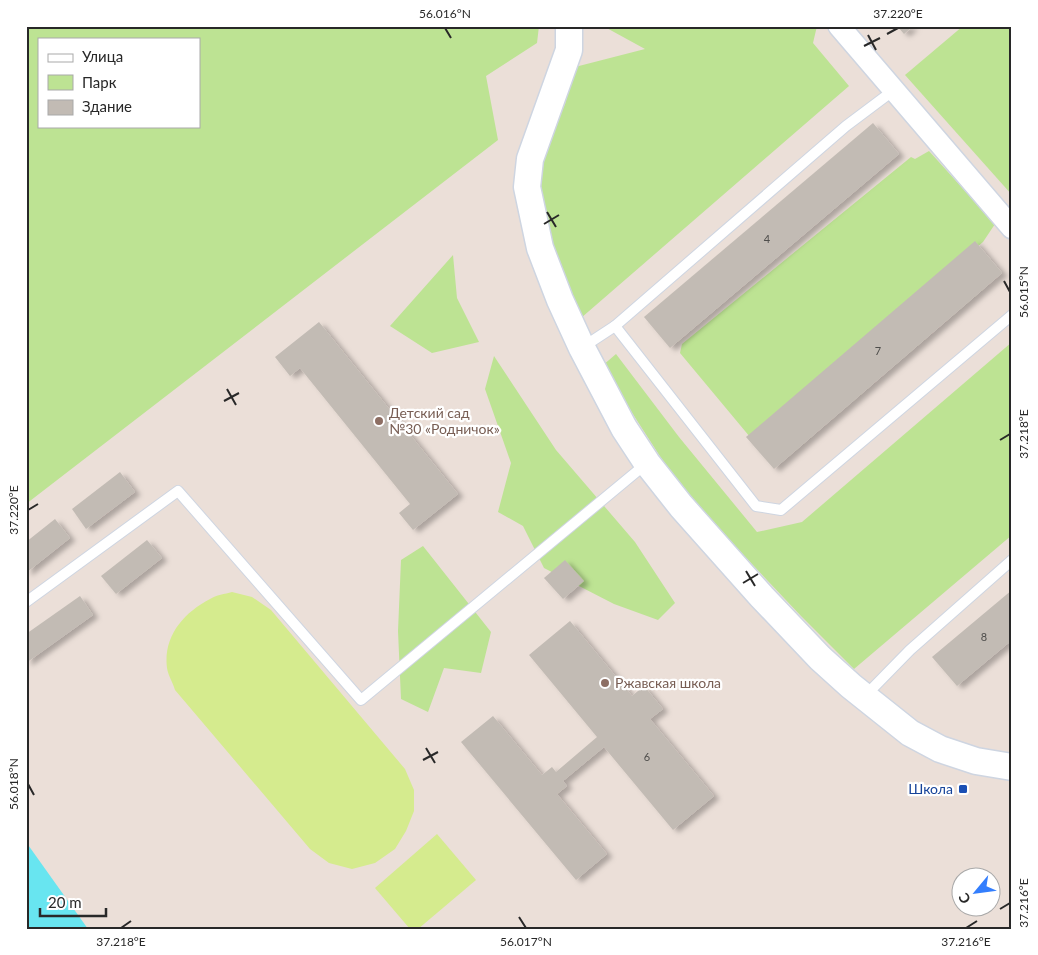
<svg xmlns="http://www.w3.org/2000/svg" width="1038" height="955" font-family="Lato,sans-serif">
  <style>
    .green { fill: #bde393; fill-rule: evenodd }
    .pitch { fill: #d5eb8e }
    .water { fill: #68e5f0 }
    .building { fill: #c2bbb4; filter: url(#shadow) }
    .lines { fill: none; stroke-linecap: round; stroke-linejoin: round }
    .service-casing { stroke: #ced5e1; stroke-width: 12 }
    .minor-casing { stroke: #ced5e1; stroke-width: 24 }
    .tertiary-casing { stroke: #ced5e1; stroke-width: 29 }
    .service { stroke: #fff; stroke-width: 10 }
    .minor { stroke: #fff; stroke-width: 21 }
    .tertiary { stroke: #fff; stroke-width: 26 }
    .ticks { fill: none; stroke: #282828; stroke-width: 2 }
    .education-dot { fill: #8d6e63; stroke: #fff; stroke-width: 2 }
    .transit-dot { fill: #1a4fb4; stroke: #fff; stroke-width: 2 }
    .labels { text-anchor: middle; stroke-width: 4.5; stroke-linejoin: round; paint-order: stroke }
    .number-label { font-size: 11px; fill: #4e4d4b }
    .education-label { font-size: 14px; fill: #785e54; stroke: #fff; text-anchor: start }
    .transit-label { font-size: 14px; fill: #164399; stroke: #fff; text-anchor: end }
    .neatline { fill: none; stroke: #282828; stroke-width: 2 }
    .ticks-label { font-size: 12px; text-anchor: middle; fill: #282828 }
  </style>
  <defs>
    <filter id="shadow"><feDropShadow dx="5.5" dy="3" stdDeviation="2.5" flood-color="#0004"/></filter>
  </defs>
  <rect width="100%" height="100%" fill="#ebdfd8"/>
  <g class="green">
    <path d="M26,26H539L537,43L486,76L498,140L26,504ZM39,39H199V126H39Z"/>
    <polygon points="603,26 817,26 813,43 849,86 581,318 551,246 539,185 543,153 565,104 575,67 645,49"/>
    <polygon points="963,26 1012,26 1012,195 905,75"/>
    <polygon points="929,151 995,224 983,242 750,437 680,353 682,344 911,157 915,159"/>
    <polygon points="453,255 457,298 479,342 432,353 390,326"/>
    <polygon points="1012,342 1012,535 854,669 801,616 681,489 602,366 616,354 679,437 757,532 802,522"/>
    <polygon points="494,356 556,450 635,542 675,603 658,620 614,604 544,568 523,526 498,512 511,463 485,389"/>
    <polygon points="423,546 491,632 481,673 444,668 428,712 401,699 398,631 401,560"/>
  </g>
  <g class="pitch">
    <path d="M232,592L252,597L271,610L405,769L414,790V811L406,831L395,849L375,863L352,869L329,863L310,849L175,690C173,683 168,675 167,668C163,637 183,613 210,599C216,595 225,594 232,592Z"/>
    <polygon points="437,834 476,880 418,929 410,929 375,888"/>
  </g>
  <polygon class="water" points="26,842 88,929 26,929"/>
  <g class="building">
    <polygon points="897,26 913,26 904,34"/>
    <polygon points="873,123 899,154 670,348 644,317"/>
    <polygon points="975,241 1002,273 774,469 746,437"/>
    <polygon points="319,322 458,494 413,530 399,513 410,504 300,368 290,376 275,357"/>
    <polygon points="120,472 135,492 86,529 72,509"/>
    <polygon points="55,519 70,538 26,573 26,542"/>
    <polygon points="147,540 162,558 116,594 101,576"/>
    <polygon points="565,560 584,581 563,599 544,578"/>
    <polygon points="1012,590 1012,640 957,686 932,657"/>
    <polygon points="80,596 93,615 26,663 26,634"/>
    <polygon points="570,621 632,696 644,686 663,709 650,719 714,796 673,830 604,747 563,781 567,786 557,794 607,854 576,880 461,742 493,716 542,775 552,767 556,772 597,737 529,655"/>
  </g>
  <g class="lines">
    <defs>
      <g id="service">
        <polyline points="615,326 846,126 894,90"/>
        <polyline points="583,347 615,326 756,506 781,510 1012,315"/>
        <polyline points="26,602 178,491 361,700 647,463"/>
        <polyline points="865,696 910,650 1012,560"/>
      </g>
      <polyline id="minor" points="839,26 1012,228"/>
      <polyline id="tertiary" points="569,26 569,50 530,159 527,187 540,248 560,300 582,348 624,428 647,463 681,506 762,597 820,658 851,686 910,733 940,749 976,761 1012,767"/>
    </defs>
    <use href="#service" class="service-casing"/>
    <use href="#minor" class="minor-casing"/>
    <use href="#tertiary" class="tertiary-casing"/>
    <use href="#service" class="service"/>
    <use href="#minor" class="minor"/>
    <use href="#tertiary" class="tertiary"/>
  </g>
  <path class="ticks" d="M445,28L451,38M887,34L898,28M868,35L876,50M864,46L880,38M547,212L556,227M544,224L559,215M1004,281L1010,292M227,389L236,405M224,401L239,393M1000,440L1010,434M28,510L38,504M746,571L755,586M743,583L758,574M426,748L435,763M423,760L438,752M28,784L34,795M1000,909L1010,903M519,917L526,928M121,928L131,921M966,928L977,921"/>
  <g class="education-dot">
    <circle cx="379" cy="421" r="5"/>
    <circle cx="605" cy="683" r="5"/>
  </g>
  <rect class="transit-dot" x="958" y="784" width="10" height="10" rx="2.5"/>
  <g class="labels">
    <g class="number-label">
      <text x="767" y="243">4</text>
      <text x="878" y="355">7</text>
      <text x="984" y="641">8</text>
      <text x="647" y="761">6</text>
    </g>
    <g class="education-label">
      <text x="389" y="418">Детский сад<tspan x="389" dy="16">№30 «Родничок»</tspan></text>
      <text x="615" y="688">Ржавская школа</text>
    </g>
    <g class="transit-label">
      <text x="953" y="794">Школа</text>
    </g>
  </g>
  <rect width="1038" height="955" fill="none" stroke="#ffffff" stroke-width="55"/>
  <rect x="38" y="38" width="162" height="90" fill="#ffffff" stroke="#a9a9a9"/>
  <rect x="48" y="54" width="25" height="8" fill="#ffffff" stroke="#a9a9a9"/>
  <text x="82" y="62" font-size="15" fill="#282828">Улица</text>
  <rect x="48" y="75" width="25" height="15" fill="#bde393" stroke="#a9a9a9"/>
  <text x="82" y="88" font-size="15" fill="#282828">Парк</text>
  <rect x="48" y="100" width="25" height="15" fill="#c2bbb4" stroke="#a9a9a9"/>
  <text x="82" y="112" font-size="15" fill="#282828">Здание</text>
  <g transform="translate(976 892) rotate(241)"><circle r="24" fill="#ffffff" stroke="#a9a9a9"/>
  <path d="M0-4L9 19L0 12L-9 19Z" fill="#337efd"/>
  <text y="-8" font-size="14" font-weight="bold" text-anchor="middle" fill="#282828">С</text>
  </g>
  <path d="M40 908v8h66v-8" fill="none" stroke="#282828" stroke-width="2.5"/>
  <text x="48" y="908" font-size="15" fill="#282828" stroke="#ffffff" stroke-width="4" paint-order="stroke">20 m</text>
  <rect x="28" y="28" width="982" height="900" class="neatline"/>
  <g class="ticks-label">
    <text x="445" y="18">56.016°N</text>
    <text x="898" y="18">37.220°E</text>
    <text transform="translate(1024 292) rotate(-90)" y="4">56.015°N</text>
    <text transform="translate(1024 434) rotate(-90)" y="4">37.218°E</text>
    <text transform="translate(14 510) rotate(-90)" y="4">37.220°E</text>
    <text transform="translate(14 784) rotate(-90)" y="4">56.018°N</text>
    <text transform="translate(1024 903) rotate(-90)" y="4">37.216°E</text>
    <text x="121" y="946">37.218°E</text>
    <text x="526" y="946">56.017°N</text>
    <text x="966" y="946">37.216°E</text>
  </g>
</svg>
